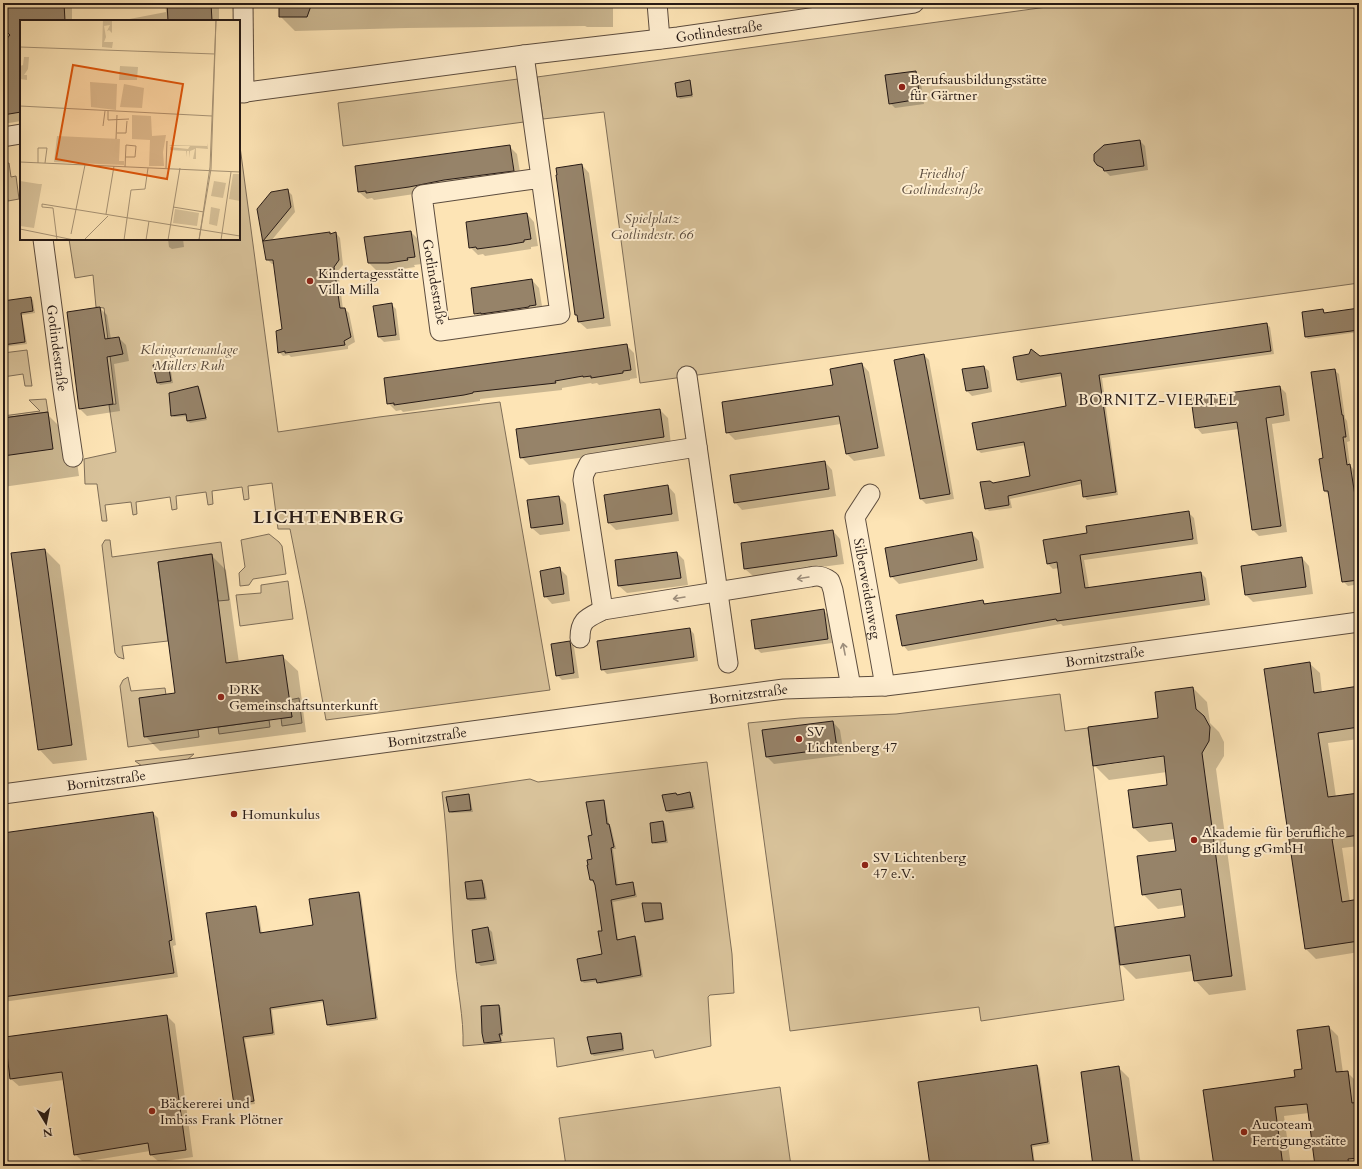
<svg xmlns="http://www.w3.org/2000/svg" width="1362" height="1169" font-family="Cardo,serif">
  <style>
    .green { fill: #d8c29a; stroke: #7f6e58 }
    .shadow { fill: #0003; fill-rule: evenodd }
    .building { fill: #968369; stroke: #261a16 }
    .lines { fill: none; stroke-linecap: round; stroke-linejoin: round }
    .minor-casing { stroke: #5c4c3e; stroke-width: 21 }
    .minor { stroke: #feedcf; stroke-width: 19 }
    .oneway { stroke: #9d8e7c }
    .poi-dot { fill: #8f2418; stroke: #feedcf; stroke-width: 1.5 }
    .labels { text-anchor: middle; stroke-width: 4; stroke-linejoin: round; paint-order: stroke }
    .street-label { font-size: 14px; fill: #261a16; stroke: #feedcf }
    .poi-label { font-size: 14px; fill: #261a16; stroke: #feedcf; text-anchor: start }
    .park-label { font-size: 14px; font-style: italic; fill: #5b4c3e; stroke: #feedcf }
    .neighbourhood-label { font-size: 15px; letter-spacing: 1px; fill: #261a16; stroke: #feedcf }
    .district-label { font-size: 18px; font-weight: bold; letter-spacing: 1px; fill: #261a16; stroke: #feedcf }
    .inset-road { fill: none; stroke: #a79375; stroke-width: 1 }
    .view { fill: #de560c; fill-opacity: 0.15; stroke: #de560c; stroke-width: 2 }
    .inset-edge { fill: none; stroke: #261a16; stroke-width: 2 }
  </style>
  <rect width="100%" height="100%" fill="#fde4b5"/>
  <filter id="stains"><feTurbulence type="fractalNoise" baseFrequency=".005" numOctaves="4"/><feColorMatrix values="0 0 0 0 .2 0 0 0 0 .09 0 0 0 0 .02 0 0 0 .5 -.17"/></filter>
  <radialGradient id="worn" r=".72"><stop offset=".6" stop-color="#630" stop-opacity="0"/><stop offset="1" stop-color="#630" stop-opacity=".3"/></radialGradient>
  <g class="green">
    <polygon points="1076,3 1359,3 1359,283 640,383 604,112 543,119 537,77"/>
    <polygon points="518,79 524,122 343,146 338,103"/>
    <polygon points="239,139 278,432 379,417 500,402 550,690 326,720 306,609 290,529 278,529 272,483 248,486 249,499 244,500 242,487 212,491 213,504 208,505 206,492 176,496 177,509 172,510 170,497 136,502 137,514 133,515 131,502 105,505 107,521 102,521 97,484 85,484 84,459 116,452 109,405 116,404 104,308 96,307 93,275 75,278 69,239 239,239"/>
    <polygon points="9,163 11,177 16,176 19,199 8,201 3,172 3,164"/>
    <polygon points="27,350 32,386 25,386 23,374 3,377 3,353"/>
    <polygon points="46,399 48,412 3,418 3,416 40,411 29,400"/>
    <polygon points="269,534 279,542 282,546 286,574 253,579 249,585 240,586 239,573 245,567 241,540"/>
    <polygon points="105,540 110,540 112,557 221,542 229,600 218,601 211,554 158,562 168,641 122,646 124,659 118,657 115,653 102,545"/>
    <polygon points="288,581 293,619 240,626 236,595 261,593 261,585"/>
    <polygon points="128,677 131,691 165,688 166,695 198,730 199,737 128,747 120,686 123,680"/>
    <polygon points="1060,694 1065,731 1088,728 1124,1000 981,1021 979,1007 790,1031 748,723 800,718 896,714"/>
    <polygon points="299,698 302,723 282,726 281,718 292,717 289,700"/>
    <polygon points="269,720 270,727 219,734 218,727"/>
    <polygon points="194,754 187,760 142,766 135,761"/>
    <path d="M707,762L732,954L734,993L710,995L708,997L711,1046L655,1058L653,1050L557,1067L554,1038L463,1046C464,1017 457,989 455,960C450,904 449,848 442,792L530,779L538,782Z"/>
    <polygon points="780,1087 791,1166 566,1166 559,1118"/>
  </g>
  <g class="shadow">
    <polygon points="3,3 72,3 72,21 21,21 21,121 3,124"/>
    <polygon points="165,3 219,3 219,21 119,21 166,12"/>
    <polygon points="280,3 613,3 613,27 587,27 585,26 407,28 295,31 280,16"/>
    <polygon points="916,72 920,77 924,104 895,108 890,103"/>
    <polygon points="689,81 691,83 693,97 680,99 678,96"/>
    <polygon points="1140,141 1145,146 1148,170 1110,176 1096,162"/>
    <polygon points="510,147 517,154 521,178 374,200 372,198 367,199 359,192"/>
    <polygon points="582,165 589,173 611,326 587,329 579,322 578,317 576,314"/>
    <polygon points="288,191 292,195 295,212 271,241 329,233 331,234 336,233 340,238 343,265 338,271 343,309 345,309 349,313 355,342 348,346 348,349 291,357 289,355 283,356 279,352 283,330 274,264 272,264 267,259 258,209"/>
    <polygon points="527,214 534,222 538,246 531,247 531,249 485,256 483,254 478,255 470,247"/>
    <polygon points="411,232 418,239 422,264 414,265 415,267 396,270 376,270 369,263"/>
    <polygon points="168,239 183,239 184,247 172,249 169,247"/>
    <polygon points="3,279 6,302 30,298 33,300 35,313 22,315 27,344 3,347"/>
    <polygon points="532,280 539,288 543,312 483,321 475,313"/>
    <polygon points="391,304 396,309 400,340 384,342 379,337"/>
    <polygon points="100,308 107,315 111,339 119,338 126,345 129,361 114,364 120,411 87,416 80,409 68,313"/>
    <polygon points="1359,309 1359,332 1308,339 1306,337 1303,313 1323,310 1325,314"/>
    <polygon points="1266,324 1270,327 1274,354 1102,378 1118,495 1087,500 1084,496 1082,484 1010,499 1012,508 989,511 986,508 992,484 1031,477 1026,445 981,453 978,450 1067,407 1062,376 1021,383 1018,380 1014,358 1040,357"/>
    <polygon points="626,345 634,353 637,378 630,379 630,380 599,385 597,383 592,384 591,383 562,388 562,390 480,399 480,401 403,412 401,410 396,411 388,403"/>
    <polygon points="924,355 929,360 954,499 926,504 921,499 896,361"/>
    <polygon points="168,363 170,365 173,383 160,385 158,383"/>
    <polygon points="862,364 869,372 885,456 854,461 847,454 841,424 735,440 727,432 834,386"/>
    <polygon points="984,367 989,371 992,392 972,396 967,391 963,370"/>
    <polygon points="1334,370 1339,374 1345,418 1347,421 1350,441 1347,442 1350,465 1354,470 1359,501 1359,584 1348,586 1343,581 1329,495 1325,491 1324,459"/>
    <polygon points="198,387 200,389 207,420 190,423 188,421 187,416 174,417 172,415"/>
    <polygon points="1280,387 1286,393 1290,421 1272,424 1287,532 1259,536 1253,530 1239,429 1202,434 1196,427"/>
    <polygon points="660,410 668,418 671,445 529,465 521,457"/>
    <polygon points="47,414 74,441 79,476 3,487 3,419"/>
    <polygon points="825,462 832,470 836,496 742,510 735,502"/>
    <polygon points="668,486 675,494 679,521 616,530 609,523"/>
    <polygon points="559,497 566,504 570,531 540,535 532,528"/>
    <polygon points="1189,513 1194,518 1198,544 1084,560 1089,588 1201,573 1206,578 1210,605 1063,626 1061,624 908,651 903,645 982,601 986,605 1062,594 1059,568 1053,569 1048,564 1088,533"/>
    <polygon points="833,531 840,539 844,564 753,576 745,569 742,544"/>
    <polygon points="971,533 979,541 984,568 899,584 891,576"/>
    <polygon points="45,550 60,565 87,760 53,764 39,749"/>
    <polygon points="677,553 684,560 688,585 627,593 619,586 616,561"/>
    <polygon points="211,555 226,570 239,663 283,657 298,671 306,732 160,751 145,736 176,694"/>
    <polygon points="1302,558 1309,566 1313,594 1253,602 1246,595"/>
    <polygon points="560,569 567,576 570,601 552,604 545,596"/>
    <polygon points="824,611 828,615 832,643 761,653 756,648"/>
    <polygon points="690,629 694,634 698,661 607,674 602,669"/>
    <polygon points="569,642 574,647 579,678 562,680 557,675"/>
    <polygon points="1309,663 1320,673 1322,693 1359,687 1359,739 1328,743 1336,797 1359,794 1359,846 1342,848 1350,902 1359,900 1359,952 1316,959 1306,949"/>
    <path d="M1193,688L1207,702L1210,723L1219,732L1224,742V756L1216,769L1246,990L1209,995L1195,980L1193,971L1136,979L1121,964L1186,918L1184,905L1158,909L1143,894L1177,852L1176,839L1149,842L1134,828L1169,785L1167,772L1109,780L1094,765L1159,718ZM1168,754L1169,756L1105,765V763Z"/>
    <polygon points="833,722 840,730 844,755 774,764 767,757"/>
    <polygon points="3,739 6,760 3,760"/>
    <polygon points="690,793 692,796 695,809 669,813 667,811 676,794 678,796"/>
    <polygon points="468,795 470,797 473,812 452,813 449,811"/>
    <polygon points="603,801 605,803 609,824 611,827 616,849 613,849 618,886 632,883 634,885 637,897 613,902 618,940 635,938 637,940 643,977 600,984 598,981 584,983 582,981 603,955 603,932 595,882 593,882 591,880 593,860 593,836"/>
    <polygon points="153,813 158,818 176,945 173,946 178,977 3,1002 3,834"/>
    <polygon points="663,822 665,824 668,843 655,844 653,842"/>
    <polygon points="481,881 484,883 487,900 470,901 467,899"/>
    <polygon points="359,893 361,895 378,1020 330,1027 328,1025 325,1002 272,1010 275,1035 245,1039 255,1104 238,1106 235,1104 256,907 258,909 262,934 314,926"/>
    <polygon points="660,904 662,906 664,920 648,923 646,921"/>
    <polygon points="488,928 492,932 497,964 481,966 477,963"/>
    <polygon points="499,1006 501,1008 503,1036 501,1036 502,1043 487,1044 485,1042"/>
    <polygon points="167,1016 175,1024 193,1157 159,1162 151,1155 150,1151 83,1162 75,1154 64,1080 19,1086 11,1079"/>
    <polygon points="1329,1027 1338,1036 1343,1073 1347,1072 1356,1081 1359,1099 1359,1166 1316,1166 1309,1113 1284,1116 1291,1166 1215,1166 1303,1070"/>
    <polygon points="620,1034 623,1036 624,1051 594,1056 592,1054"/>
    <polygon points="1037,1066 1039,1068 1050,1144 1033,1147 1035,1166 912,1166 912,1164 930,1162"/>
    <polygon points="1119,1068 1129,1078 1141,1166 1094,1166"/>
  </g>
  <g class="building">
    <polygon points="3,3 64,3 65,21 21,21 21,112 3,115 3,43 10,35 3,28"/>
    <polygon points="167,3 211,3 212,21 168,21"/>
    <polygon points="279,3 312,3 307,17 279,17"/>
    <polygon points="916,71 920,99 889,104 885,75"/>
    <polygon points="690,80 692,95 677,97 675,83"/>
    <polygon points="1140,140 1144,166 1104,171 1103,168 1097,165 1094,161 1094,154 1104,145"/>
    <polygon points="510,145 514,171 444,180 409,187 366,193 366,191 358,192 355,166"/>
    <polygon points="582,164 604,318 578,322 577,315 575,315 556,175 557,175 556,168"/>
    <polygon points="288,189 291,207 263,241 330,232 330,234 336,232 339,260 334,267 340,308 345,308 351,337 344,341 345,345 285,353 285,351 278,353 276,331 282,329 273,260 266,260 257,209 271,192"/>
    <polygon points="527,213 531,239 524,240 524,242 507,245 477,249 476,247 469,248 466,222"/>
    <polygon points="411,231 415,257 407,258 408,260 388,263 368,263 364,237"/>
    <polygon points="532,279 536,305 529,306 529,307 481,314 481,313 474,314 471,288"/>
    <polygon points="31,297 33,311 21,313 25,342 3,345 3,301"/>
    <polygon points="392,303 396,335 378,337 373,306"/>
    <polygon points="100,307 105,339 119,337 123,354 107,357 113,404 79,409 67,312"/>
    <polygon points="1359,308 1359,330 1305,337 1302,312 1323,309 1324,313"/>
    <polygon points="1267,323 1271,351 1099,375 1116,492 1083,497 1081,480 1008,496 1009,505 985,509 980,482 990,481 993,483 1030,476 1024,442 977,450 972,423 1066,406 1061,373 1017,380 1013,357 1029,354 1031,349 1040,356"/>
    <polygon points="627,344 631,370 623,371 623,373 591,378 591,376 583,377 583,376 555,381 556,383 473,392 473,393 464,395 394,405 394,403 387,404 384,378"/>
    <polygon points="924,354 950,494 920,499 894,360"/>
    <polygon points="168,362 171,381 157,383 153,365"/>
    <polygon points="862,363 878,448 846,454 839,416 726,433 722,402 833,385 830,369"/>
    <polygon points="984,366 988,388 966,391 962,369"/>
    <polygon points="1335,369 1342,415 1343,415 1346,437 1343,437 1347,465 1350,464 1359,521 1359,580 1342,582 1328,491 1324,491 1319,459 1323,458 1311,372"/>
    <polygon points="198,386 206,418 187,421 186,414 171,416 169,393"/>
    <polygon points="1280,386 1284,415 1266,418 1281,526 1252,530 1237,422 1195,428 1191,398"/>
    <polygon points="660,409 664,437 520,458 516,429"/>
    <polygon points="48,412 53,449 3,456 3,418"/>
    <polygon points="825,461 829,489 734,503 730,475"/>
    <polygon points="668,485 672,514 608,523 604,495"/>
    <polygon points="559,496 563,524 531,528 527,500"/>
    <polygon points="1189,511 1193,539 1080,555 1085,588 1201,572 1205,600 1057,621 1056,619 902,646 896,615 983,600 984,604 1061,593 1057,562 1047,564 1043,540 1087,533 1086,526"/>
    <polygon points="833,530 837,556 744,569 741,543"/>
    <polygon points="972,532 977,560 890,577 885,548"/>
    <polygon points="45,549 72,745 38,750 11,553"/>
    <polygon points="677,552 681,578 618,586 615,560"/>
    <polygon points="212,554 226,663 283,655 292,717 144,737 139,698 175,693 158,562"/>
    <polygon points="1302,557 1306,587 1245,595 1241,566"/>
    <polygon points="560,567 564,594 544,597 540,571"/>
    <polygon points="824,609 828,639 755,649 751,620"/>
    <polygon points="690,628 694,657 601,670 597,641"/>
    <polygon points="570,641 574,673 556,676 551,644"/>
    <polygon points="1310,662 1314,693 1359,686 1359,727 1318,733 1328,797 1359,793 1359,835 1332,839 1342,902 1359,899 1359,941 1305,949 1264,669"/>
    <polygon points="1193,687 1196,709 1204,716 1210,727 1209,741 1202,753 1232,976 1194,981 1190,955 1120,965 1115,927 1185,917 1181,889 1142,895 1137,856 1176,851 1172,823 1133,828 1128,790 1167,785 1164,756 1093,766 1088,727 1158,718 1155,692"/>
    <polygon points="833,721 837,748 766,757 762,730"/>
    <polygon points="690,792 693,807 666,811 662,795 676,793 677,795"/>
    <polygon points="469,794 471,810 449,812 446,797"/>
    <polygon points="604,800 607,824 609,824 614,847 611,848 616,885 633,882 635,895 611,900 617,940 635,936 641,975 597,983 596,979 581,981 577,959 602,954 598,931 602,931 595,885 593,880 590,880 587,865 588,865 587,860 592,859 588,836 592,835 586,802"/>
    <polygon points="153,812 172,940 169,941 174,973 3,997 3,833"/>
    <polygon points="663,821 666,841 652,843 650,823"/>
    <polygon points="482,880 485,898 467,899 465,882"/>
    <polygon points="359,892 376,1018 327,1025 323,1000 270,1008 273,1033 243,1037 254,1101 234,1105 206,913 256,906 260,933 313,925 309,899"/>
    <polygon points="642,903 661,903 663,919 645,922"/>
    <polygon points="488,927 494,960 476,963 472,930"/>
    <polygon points="499,1005 502,1034 499,1034 501,1041 484,1043 482,1033 481,1006"/>
    <polygon points="167,1015 186,1150 150,1155 148,1143 74,1155 62,1072 10,1079 5,1037"/>
    <polygon points="1329,1026 1336,1072 1348,1071 1352,1103 1359,1102 1359,1158 1348,1159 1349,1166 1315,1166 1307,1104 1275,1107 1283,1166 1214,1166 1203,1090 1295,1077 1294,1070 1302,1069 1297,1030"/>
    <polygon points="621,1033 623,1049 591,1054 587,1037"/>
    <polygon points="1037,1065 1048,1142 1031,1145 1034,1166 930,1166 918,1082"/>
    <polygon points="1119,1066 1133,1166 1093,1166 1081,1072"/>
  </g>
  <g class="lines">
    <defs>
      <g id="minor">
        <polyline points="243,3 244,93"/>
        <polyline points="657,3 660,39"/>
        <polyline points="524,55 560,314 440,331 422,195 541,178"/>
        <path id="s1" d="M239,93L524,55L678,37L914,3"/>
        <polyline points="3,137 21,134"/>
        <path id="s2" d="M43,239L63,390L73,457"/>
        <polyline points="687,376 728,663"/>
        <path id="s3" d="M870,494L855,517L885,686"/>
        <polyline points="603,610 583,480 584,474 589,464 697,447"/>
        <path d="M580,638C580,619 588,618 603,610L810,577C818,575 823,576 830,581L833,590L851,687"/>
        <path id="s4" d="M3,794L784,689L885,686L918,682L1359,622"/>
      </g>
    </defs>
    <use href="#minor" class="minor-casing"/>
    <use href="#minor" class="minor"/>
  </g>
  <defs><path id="oneway-shaft" d="M-6 0H5M1.5-3L5.5 0L1.5 3" fill="none" stroke-width="1.6" stroke-linecap="round" stroke-linejoin="round"/></defs>
  <g class="oneway">
    <use href="#oneway-shaft" transform="translate(803 578) rotate(171)"/>
    <use href="#oneway-shaft" transform="translate(679 598) rotate(171)"/>
    <use href="#oneway-shaft" transform="translate(844 649) rotate(-101)"/>
  </g>
  <g class="poi-dot">
    <circle cx="902" cy="87" r="4"/>
    <circle cx="310" cy="281" r="4"/>
    <circle cx="221" cy="697" r="4"/>
    <circle cx="799" cy="739" r="4"/>
    <circle cx="234" cy="814" r="4"/>
    <circle cx="1194" cy="840" r="4"/>
    <circle cx="865" cy="865" r="4"/>
    <circle cx="152" cy="1111" r="4"/>
    <circle cx="1244" cy="1132" r="4"/>
  </g>
  <g class="labels">
    <g class="street-label">
      <text dy="5" stroke="none"><textPath href="#s1" startOffset="484">Gotlindestraße</textPath></text>
      <text transform="translate(435 282) rotate(80)" y="5">Gotlindestraße</text>
      <text dy="5" stroke="none"><textPath href="#s2" startOffset="110">Gotlindestraße</textPath></text>
      <text dy="5" stroke="none"><textPath href="#s3" startOffset="100">Silberweidenweg</textPath></text>
      <text dy="5" stroke="none"><textPath href="#s4" startOffset="1111">Bornitzstraße</textPath></text>
      <text dy="5" stroke="none"><textPath href="#s4" startOffset="752">Bornitzstraße</textPath></text>
      <text dy="5" stroke="none"><textPath href="#s4" startOffset="428">Bornitzstraße</textPath></text>
      <text dy="5" stroke="none"><textPath href="#s4" startOffset="104">Bornitzstraße</textPath></text>
    </g>
    <g class="poi-label">
      <text x="910" y="84">Berufsausbildungsstätte<tspan x="910" dy="16">für Gärtner</tspan></text>
      <text x="318" y="278">Kindertagesstätte<tspan x="318" dy="16">Villa Milla</tspan></text>
      <text x="229" y="694">DRK<tspan x="229" dy="16">Gemeinschaftsunterkunft</tspan></text>
      <text x="807" y="736">SV<tspan x="807" dy="16">Lichtenberg 47</tspan></text>
      <text x="242" y="819">Homunkulus</text>
      <text x="1202" y="837">Akademie für berufliche<tspan x="1202" dy="16">Bildung gGmbH</tspan></text>
      <text x="873" y="862">SV Lichtenberg<tspan x="873" dy="16">47 e.V.</tspan></text>
      <text x="160" y="1108">Bäckererei und<tspan x="160" dy="16">Imbiss Frank Plötner</tspan></text>
      <text x="1252" y="1129">Aucoteam<tspan x="1252" dy="16">Fertigungsstätte</tspan></text>
    </g>
    <g class="park-label">
      <text x="942" y="178">Friedhof<tspan x="942" dy="16">Gotlindestraße</tspan></text>
      <text x="652" y="223">Spielplatz<tspan x="652" dy="16">Gotlindestr. 66</tspan></text>
      <text x="189" y="354">Kleingartenanlage<tspan x="189" dy="16">Müllers Ruh</tspan></text>
    </g>
    <g class="neighbourhood-label">
      <text x="1158" y="405">BORNITZ-VIERTEL</text>
    </g>
    <g class="district-label">
      <text x="329" y="523">LICHTENBERG</text>
    </g>
  </g>
  <g transform="translate(20 20)">
    <rect width="220" height="220" fill="#fde4b5"/>
    <path d="M83,0H92V13L89,10L87,11L90,5L84,6L86,17L84,22H93L92,28L82,27ZM4,37H9L8,49L4,55H7V60L0,59V46L3,45ZM100,46L118,47L117,60H99ZM70,62L97,64L96,90L71,87ZM104,64L124,68L122,88L100,87ZM112,95L131,96L132,116L146,115L143,132L144,146H129L130,120L112,119ZM37,116L100,119L99,141H104V145L34,142ZM187,123L188,129L176,128V139H173L175,129L170,131L169,138V131H167L166,137V131L150,130V127L168,129L170,126H149L151,125L187,126ZM213,154H220V181L209,179ZM20,157L19,164H22L14,208L0,206V161L19,164ZM194,161L206,163L203,178L191,176ZM191,187L200,189L197,206L189,204ZM155,189L179,193L177,206L153,203Z" fill="#d8c29a"/>
    <path class="inset-road" d="M0,27L195,34M0,86L192,96M88,91V100L109,99M83,106L85,91M97,113H106L107,101M96,119L97,95M0,142L220,152M18,143V128H27L25,143M105,147L106,125L116,126L115,137H105M146,148L147,121M153,187L184,192M33,188L22,187V184L220,216M33,188L37,220M86,194L94,146M0,209L54,220M51,214L65,145M64,220L88,196M104,220L111,170L125,169L128,148M126,220L129,201M148,220L160,148M179,220L190,147L196,0M179,220L191,149L196,0M201,220L211,152"/>
    <path class="view" d="M53,45L163,64L147,159L36,139Z"/>
    <rect width="220" height="220" class="inset-edge"/>
  </g>
  <rect width="1362" height="1169" fill="none" stroke="#fde4b5" stroke-width="16"/>
  <rect x="4" y="4" width="1354" height="1161" fill="none" stroke="#261a16" stroke-width="2"/>
  <rect x="8" y="8" width="1346" height="1153" fill="none" stroke="#261a16"/>
  <g transform="translate(46 1123) rotate(170)" stroke="#feedcf" stroke-width="3" paint-order="stroke">
  <path d="M0-3L7 15L0 10L-7 15Z" fill="#261a16"/>
  <text y="-6" font-size="11" font-weight="bold" text-anchor="middle" fill="#261a16">N</text>
  </g>
  <rect width="100%" height="100%" filter="url(#stains)"/>
  <rect width="100%" height="100%" fill="url(#worn)"/>
</svg>
